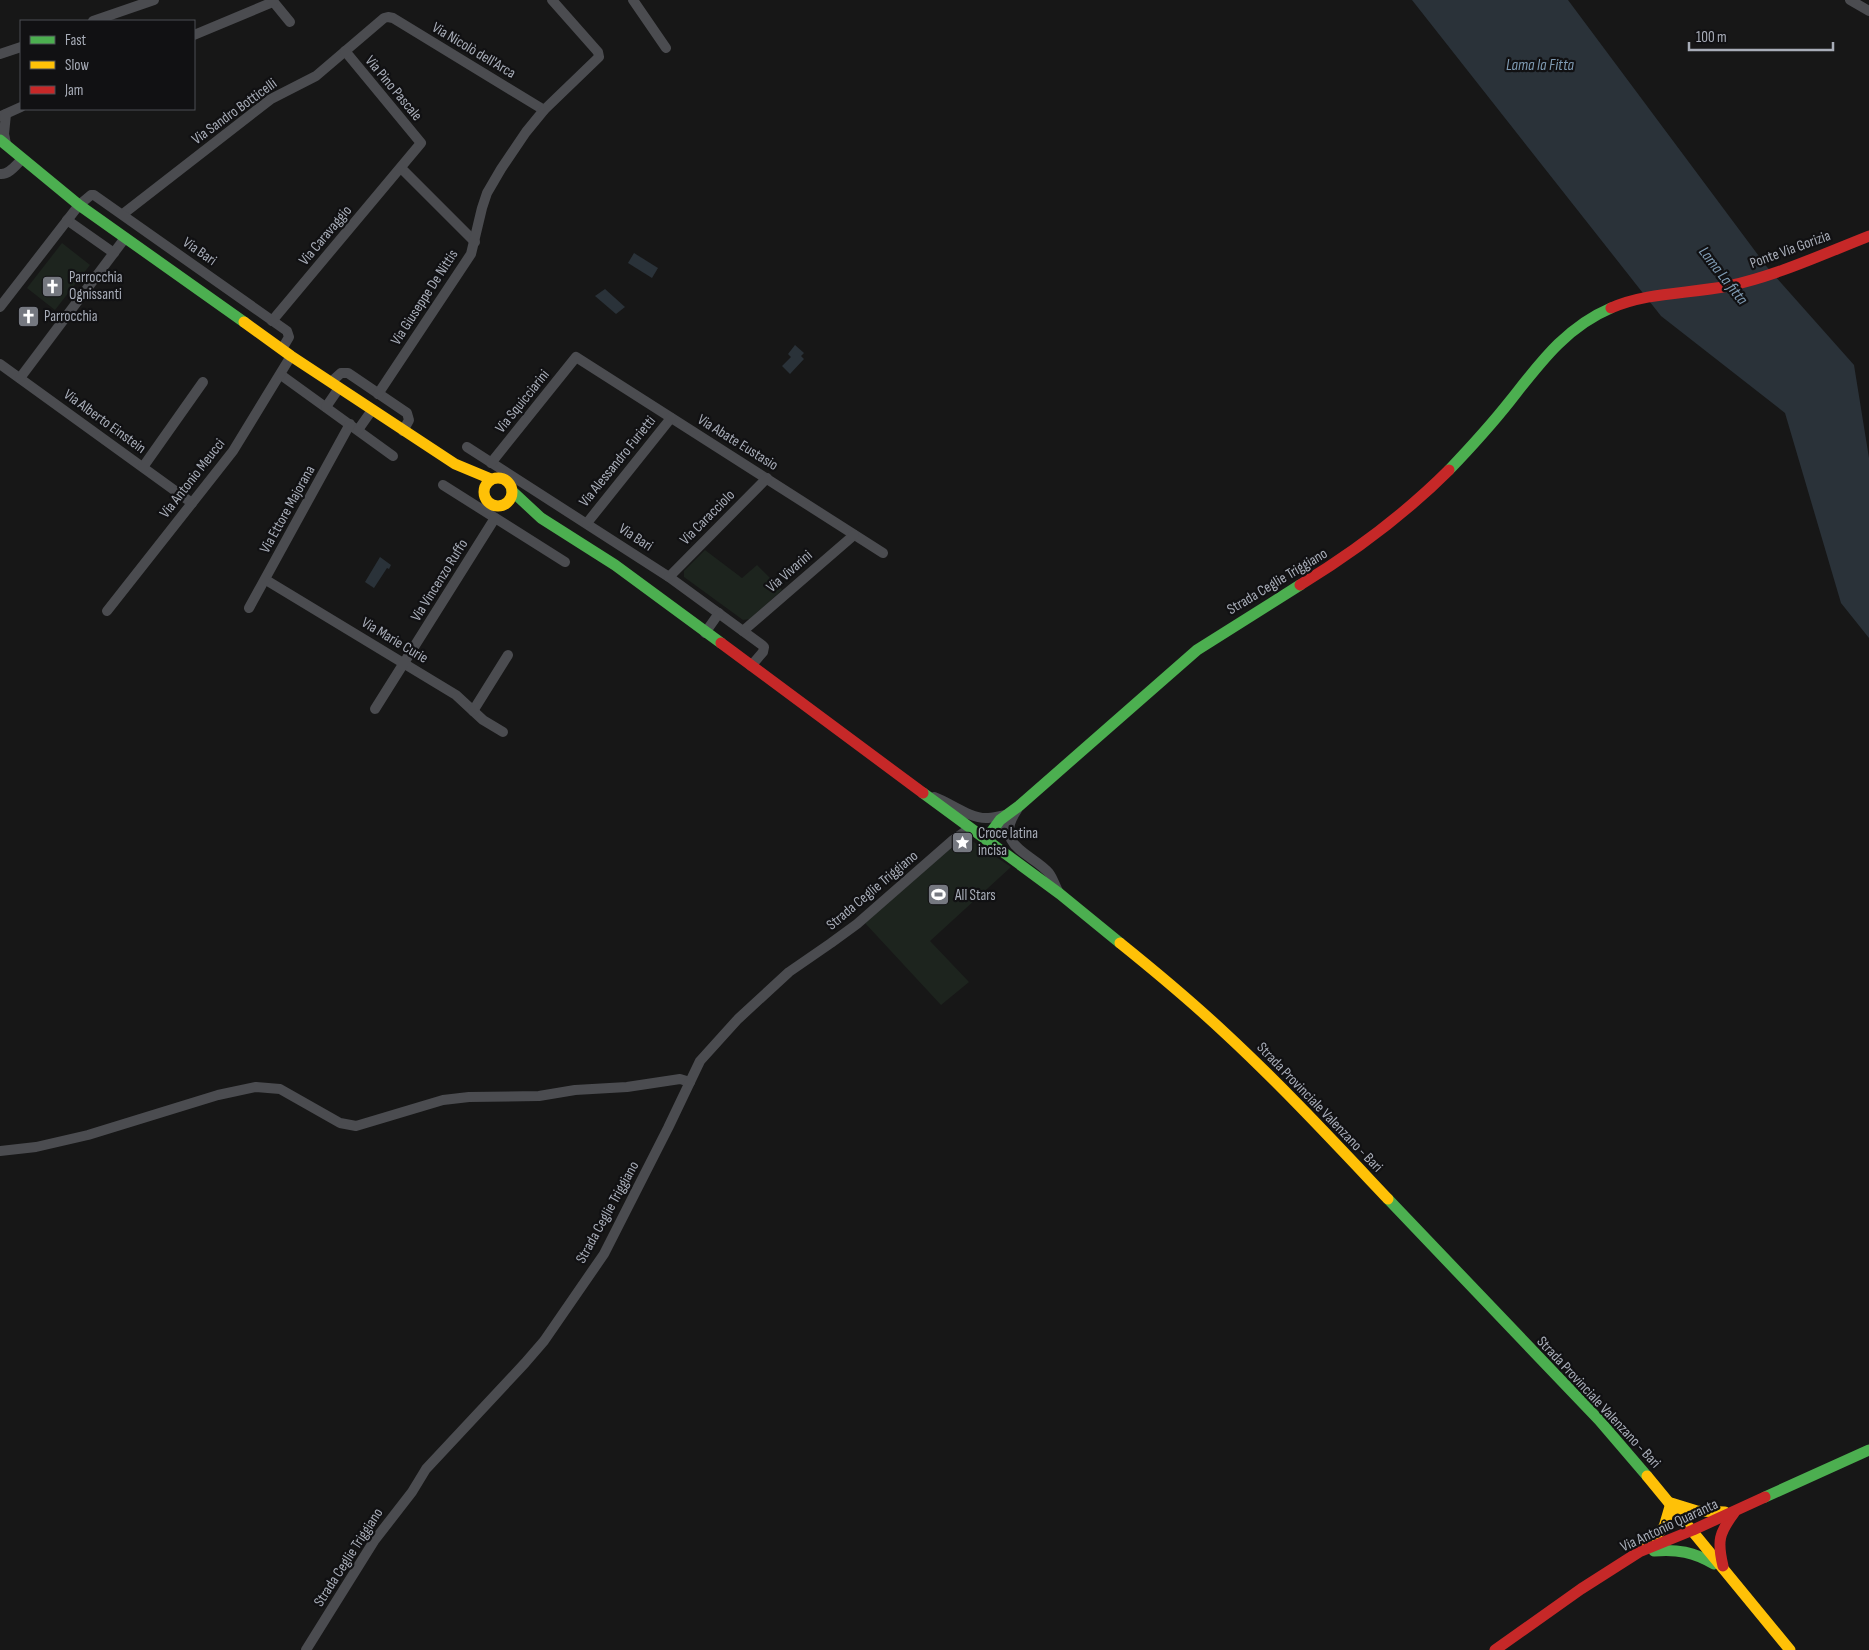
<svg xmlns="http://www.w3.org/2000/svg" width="1869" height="1650" font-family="'Sofia Sans Condensed',sans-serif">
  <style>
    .green { fill: #1d241e }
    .water { fill: #2a3239 }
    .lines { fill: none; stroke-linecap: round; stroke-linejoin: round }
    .street { stroke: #4b4c50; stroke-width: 10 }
    .fast { stroke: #4caf50; stroke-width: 11 }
    .slow { stroke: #ffc107; stroke-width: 11 }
    .jam { stroke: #c62828; stroke-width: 11 }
    .labels { text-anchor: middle; stroke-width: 4.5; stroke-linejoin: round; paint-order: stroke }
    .street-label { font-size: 15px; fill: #a8adb8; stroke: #111113 }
    .poi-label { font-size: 15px; fill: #a8adb8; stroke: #111113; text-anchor: start }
    .water-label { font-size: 16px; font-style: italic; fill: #7f9bb3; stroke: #111113 }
  </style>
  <rect width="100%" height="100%" fill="#171717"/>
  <g class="green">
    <polygon points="62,243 90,265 55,310 27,288"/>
    <polygon points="705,550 742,578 757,565 782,590 750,619 743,620 684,577 684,571"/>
    <polygon points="965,836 1011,867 930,941 969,982 941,1005 865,923"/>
  </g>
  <g class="water">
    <polygon points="1412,0 1568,0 1767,267 1854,365 1869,458 1869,638 1841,603 1785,413 1661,316"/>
    <polygon points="634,253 658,268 652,278 628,263"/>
    <polygon points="605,289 625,307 616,314 595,296"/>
    <polygon points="795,345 804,353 801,356 804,359 790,374 782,366 791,357 788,354"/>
    <polygon points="380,557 391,565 389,569 387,568 374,588 365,582"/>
  </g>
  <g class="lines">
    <g class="street">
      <polyline points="272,0 290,22"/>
      <polyline points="633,0 666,48"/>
      <polyline points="1850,0 1869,11"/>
      <polyline points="93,21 154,0"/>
      <polyline points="194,35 273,2"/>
      <polyline points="0,54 21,47"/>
      <polyline points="1,116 21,107"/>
      <polyline points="6,144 4,134 6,114"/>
      <polyline points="401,168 475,242"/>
      <path d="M0,174C9,175 16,165 22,159"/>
      <polyline points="123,214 271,99 316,76 384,18 388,17 393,18 544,110"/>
      <polyline points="67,220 114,253"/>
      <polyline points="0,307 79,205 91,195 94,195 287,331 289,337 282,349"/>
      <polyline points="272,321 421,143 345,51"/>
      <polyline points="0,364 192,503"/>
      <polyline points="281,375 393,456"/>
      <polyline points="20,378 125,238"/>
      <polyline points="331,382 341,373 348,373 407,413 409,420 403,431"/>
      <polyline points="378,394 471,254 482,208 487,193 501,169 526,132 544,110 599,57 598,52 552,0"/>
      <polyline points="326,407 339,388"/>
      <polyline points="358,430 372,410"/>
      <polyline points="467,447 669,577 762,645 764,647 763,652 751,666"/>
      <polyline points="491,463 576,357 883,553"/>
      <polyline points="143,467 203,382"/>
      <polyline points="443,485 565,562"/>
      <polyline points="587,523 671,418"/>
      <polyline points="669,577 767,478"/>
      <polyline points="266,580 456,695 483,720 503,732"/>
      <polyline points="249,608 350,424"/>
      <polyline points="107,611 233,451 291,356"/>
      <polyline points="743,631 854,535"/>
      <polyline points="705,633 719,613"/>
      <polyline points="375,709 495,518"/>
      <polyline points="473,711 508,655"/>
      <path d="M934,797C951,803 969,818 986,818C992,818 999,816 1006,815"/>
      <path d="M1017,810C992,846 1032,853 1049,873C1053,878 1055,886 1058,891"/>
      <polyline points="986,839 1001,831 1009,823"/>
      <polyline points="0,1151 36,1147 88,1135 218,1095 256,1087 280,1089 340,1123 356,1126 443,1100 469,1097 539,1096 575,1090 627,1087 680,1079 690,1082"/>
      <polyline points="306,1650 374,1541 412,1492 426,1469 525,1363 544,1341 604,1254 668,1128 700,1061 738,1019 789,972 831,943 857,924 953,840 970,828"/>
    </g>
    <g class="fast">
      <polyline points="0,140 79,205 244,322"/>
      <path d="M1449,470C1470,448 1491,425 1510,401C1540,363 1566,327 1611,308"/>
      <polyline points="512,491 541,518 615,565 721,643"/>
      <polyline points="923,793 1060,894 1120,943"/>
      <polyline points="986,839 1000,820 1019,806 1197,650 1300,585"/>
      <polyline points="1388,1199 1599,1420 1647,1476"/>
      <polyline points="1765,1497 1869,1450"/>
      <path d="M1654,1551C1677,1549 1694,1552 1714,1564"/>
    </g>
    <g class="slow">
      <polyline points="244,322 291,356 455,464 491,479"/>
      <circle cx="498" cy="492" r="14"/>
      <path d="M1120,943C1156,972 1192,1002 1226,1034C1282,1086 1335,1143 1388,1199"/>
      <polyline points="1647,1476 1790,1650"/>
      <polyline points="1647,1545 1664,1527 1671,1503 1697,1511 1725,1512"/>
    </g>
    <g class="jam">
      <path d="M1611,308C1648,292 1688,294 1728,286C1776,276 1823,254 1869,236"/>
      <path d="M1300,585C1354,552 1404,515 1449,470"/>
      <polyline points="721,643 923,793"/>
      <path d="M1723,1566C1717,1541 1719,1533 1734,1513"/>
      <polyline points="1495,1650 1581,1589 1639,1552 1693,1530 1765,1497"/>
    </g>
  </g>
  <defs>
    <symbol id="church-square" viewBox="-11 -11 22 22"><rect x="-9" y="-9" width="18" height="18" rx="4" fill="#757880" stroke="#111113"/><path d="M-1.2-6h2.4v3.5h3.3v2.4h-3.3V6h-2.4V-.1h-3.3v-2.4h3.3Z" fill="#fff"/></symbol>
    <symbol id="sight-square" viewBox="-11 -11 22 22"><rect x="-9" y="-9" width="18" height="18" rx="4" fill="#757880" stroke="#111113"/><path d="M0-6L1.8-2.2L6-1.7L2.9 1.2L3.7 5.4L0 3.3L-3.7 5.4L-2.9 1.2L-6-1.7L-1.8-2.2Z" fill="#fff"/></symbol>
    <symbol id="stadium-square" viewBox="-11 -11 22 22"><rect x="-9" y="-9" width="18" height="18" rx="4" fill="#757880" stroke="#111113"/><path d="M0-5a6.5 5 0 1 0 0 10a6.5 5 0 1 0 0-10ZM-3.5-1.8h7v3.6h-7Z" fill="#fff"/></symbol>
  </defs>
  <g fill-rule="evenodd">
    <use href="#church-square" x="40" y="274" width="25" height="25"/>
    <use href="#church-square" x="16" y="304" width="25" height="25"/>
    <use href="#sight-square" x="950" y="830" width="25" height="25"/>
    <use href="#stadium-square" x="926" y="882" width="25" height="25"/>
  </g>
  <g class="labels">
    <g class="street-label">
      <text transform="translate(474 50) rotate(31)" y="5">Via Nicolò dell'Arca</text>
      <text transform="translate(394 88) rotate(50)" y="5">Via Pino Pascale</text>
      <text transform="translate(234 111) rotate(-36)" y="5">Via Sandro Botticelli</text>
      <text transform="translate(325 235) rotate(-50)" y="5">Via Caravaggio</text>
      <text transform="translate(1790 249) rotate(-20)" y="5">Ponte Via Gorizia</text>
      <text transform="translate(200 251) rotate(35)" y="5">Via Bari</text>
      <text transform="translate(424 297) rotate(-57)" y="5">Via Giuseppe De Nittis</text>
      <text transform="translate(522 401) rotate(-51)" y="5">Via Squicciarini</text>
      <text transform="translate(105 421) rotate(36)" y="5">Via Alberto Einstein</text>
      <text transform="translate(738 442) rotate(32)" y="5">Via Abate Eustasio</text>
      <text transform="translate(617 461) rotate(-51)" y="5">Via Alessandro Furietti</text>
      <text transform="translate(192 478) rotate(-52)" y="5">Via Antonio Meucci</text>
      <text transform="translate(287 509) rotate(-61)" y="5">Via Ettore Majorana</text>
      <text transform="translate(707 517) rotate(-45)" y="5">Via Caracciolo</text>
      <text transform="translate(636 537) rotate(33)" y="5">Via Bari</text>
      <text transform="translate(789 571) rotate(-41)" y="5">Via Vivarini</text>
      <text transform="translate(439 580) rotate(-58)" y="5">Via Vincenzo Ruffo</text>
      <text transform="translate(1277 581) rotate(-31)" y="5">Strada Ceglie Triggiano</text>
      <text transform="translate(395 640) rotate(31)" y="5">Via Marie Curie</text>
      <text transform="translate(872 890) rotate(-40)" y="5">Strada Ceglie Triggiano</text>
      <text transform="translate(1320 1107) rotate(46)" y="5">Strada Provinciale Valenzano - Bari</text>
      <text transform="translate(607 1212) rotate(-61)" y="5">Strada Ceglie Triggiano</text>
      <text transform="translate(1599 1402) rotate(47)" y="5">Strada Provinciale Valenzano - Bari</text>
      <text transform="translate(1669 1525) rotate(-25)" y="5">Via Antonio Quaranta</text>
      <text transform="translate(348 1557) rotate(-57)" y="5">Strada Ceglie Triggiano</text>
    </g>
    <g class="poi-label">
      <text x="69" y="282">Parrocchia<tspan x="69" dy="17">Ognissanti</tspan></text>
      <text x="44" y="321">Parrocchia</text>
      <text x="978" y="838">Croce latina<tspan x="978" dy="17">incisa</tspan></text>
      <text x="955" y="900">All Stars</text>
    </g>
    <g class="water-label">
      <text x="1540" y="70">Lama la Fitta</text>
      <text transform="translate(1724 275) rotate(52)" y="6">Lama La fitta</text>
    </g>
  </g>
  <rect x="20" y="20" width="175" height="90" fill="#111113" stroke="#4d4f55"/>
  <rect x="30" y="36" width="25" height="8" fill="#4caf50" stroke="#4d4f55"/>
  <text x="65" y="45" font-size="15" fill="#a8adb8">Fast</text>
  <rect x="30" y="61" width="25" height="8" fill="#ffc107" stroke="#4d4f55"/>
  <text x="65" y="70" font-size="15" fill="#a8adb8">Slow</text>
  <rect x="30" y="86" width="25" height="8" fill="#c62828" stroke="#4d4f55"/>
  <text x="65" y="95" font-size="15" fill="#a8adb8">Jam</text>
  <path d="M1689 42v8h144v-8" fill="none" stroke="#a8adb8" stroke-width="2.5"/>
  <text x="1696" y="42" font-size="15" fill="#a8adb8" stroke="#111113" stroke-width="4" paint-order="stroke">100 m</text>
</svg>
